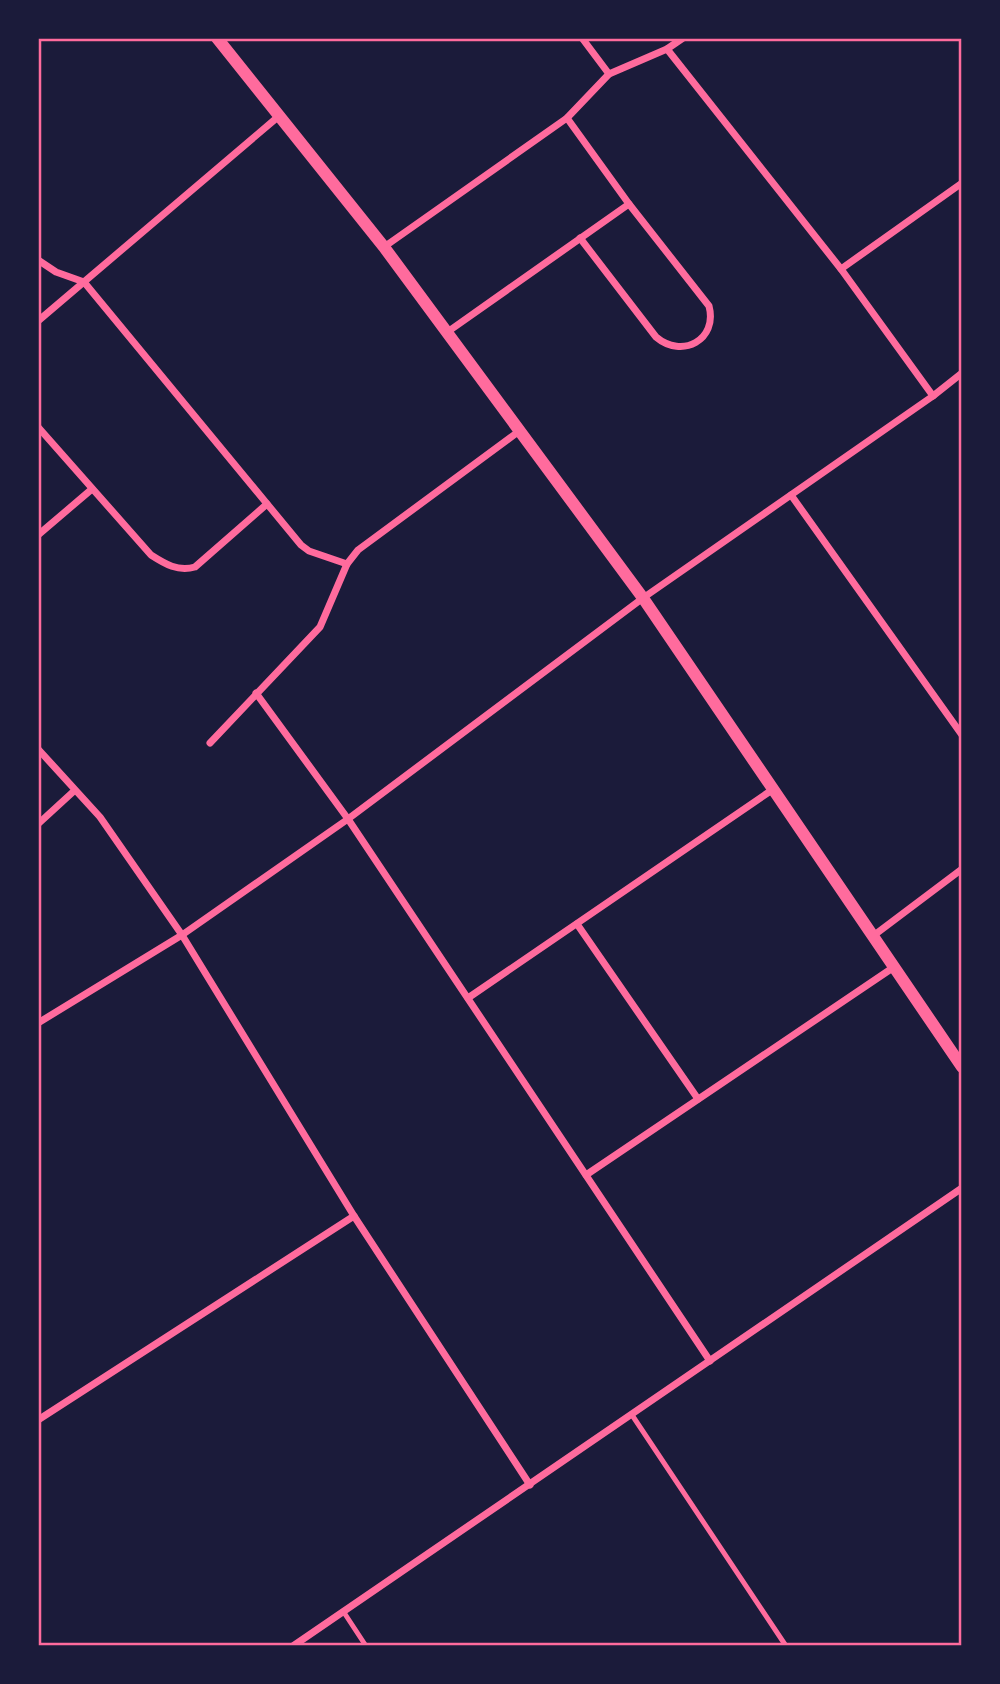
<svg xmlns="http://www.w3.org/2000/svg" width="1000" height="1684" font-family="'Nunito Sans',sans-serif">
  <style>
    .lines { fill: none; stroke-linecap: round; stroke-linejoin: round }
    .service { stroke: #ff6b9d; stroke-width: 5 }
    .minor { stroke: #ff6b9d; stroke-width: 7 }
    .tertiary { stroke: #ff6b9d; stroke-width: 12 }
    .neatline { fill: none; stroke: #ff6b9d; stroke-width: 2.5 }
  </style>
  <rect width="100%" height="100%" fill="#1b1b3a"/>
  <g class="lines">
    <g class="service">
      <polyline points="632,1415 786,1646"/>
      <polyline points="343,1611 366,1646"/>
    </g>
    <g class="minor">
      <polyline points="582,38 609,74"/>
      <polyline points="667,49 841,269 933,396"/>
      <path d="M567,118L629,204L709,306C718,340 682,359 656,337L580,238"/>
      <polyline points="384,247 567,118 609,74 667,49 683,38"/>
      <polyline points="38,260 56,272 84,282 301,545 309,551 347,564"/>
      <polyline points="841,269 962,183"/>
      <polyline points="38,321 279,116"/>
      <polyline points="446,333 629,204"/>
      <path d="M38,427L151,555C165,564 178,572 195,567L267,504"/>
      <polyline points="791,495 962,735"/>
      <polyline points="38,535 92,489"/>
      <polyline points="256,693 348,819 710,1361"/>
      <polyline points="210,743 320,627 347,564 358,550 518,432"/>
      <polyline points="38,749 100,817 182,935 354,1216 530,1485"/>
      <polyline points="38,824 74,791"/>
      <polyline points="577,924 698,1099"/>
      <polyline points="873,936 962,869"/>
      <polyline points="468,998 772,790"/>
      <polyline points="38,1023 182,935 348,819 643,598 933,396 962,373"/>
      <polyline points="586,1175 894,967"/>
      <polyline points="38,1420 354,1216"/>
      <polyline points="293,1646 962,1188"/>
    </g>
    <polyline class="tertiary" points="217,38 384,247 643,598 962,1067"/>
  </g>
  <rect width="1000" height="1684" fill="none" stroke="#1b1b3a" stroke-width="80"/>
  <rect x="40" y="40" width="920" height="1604" class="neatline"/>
</svg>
